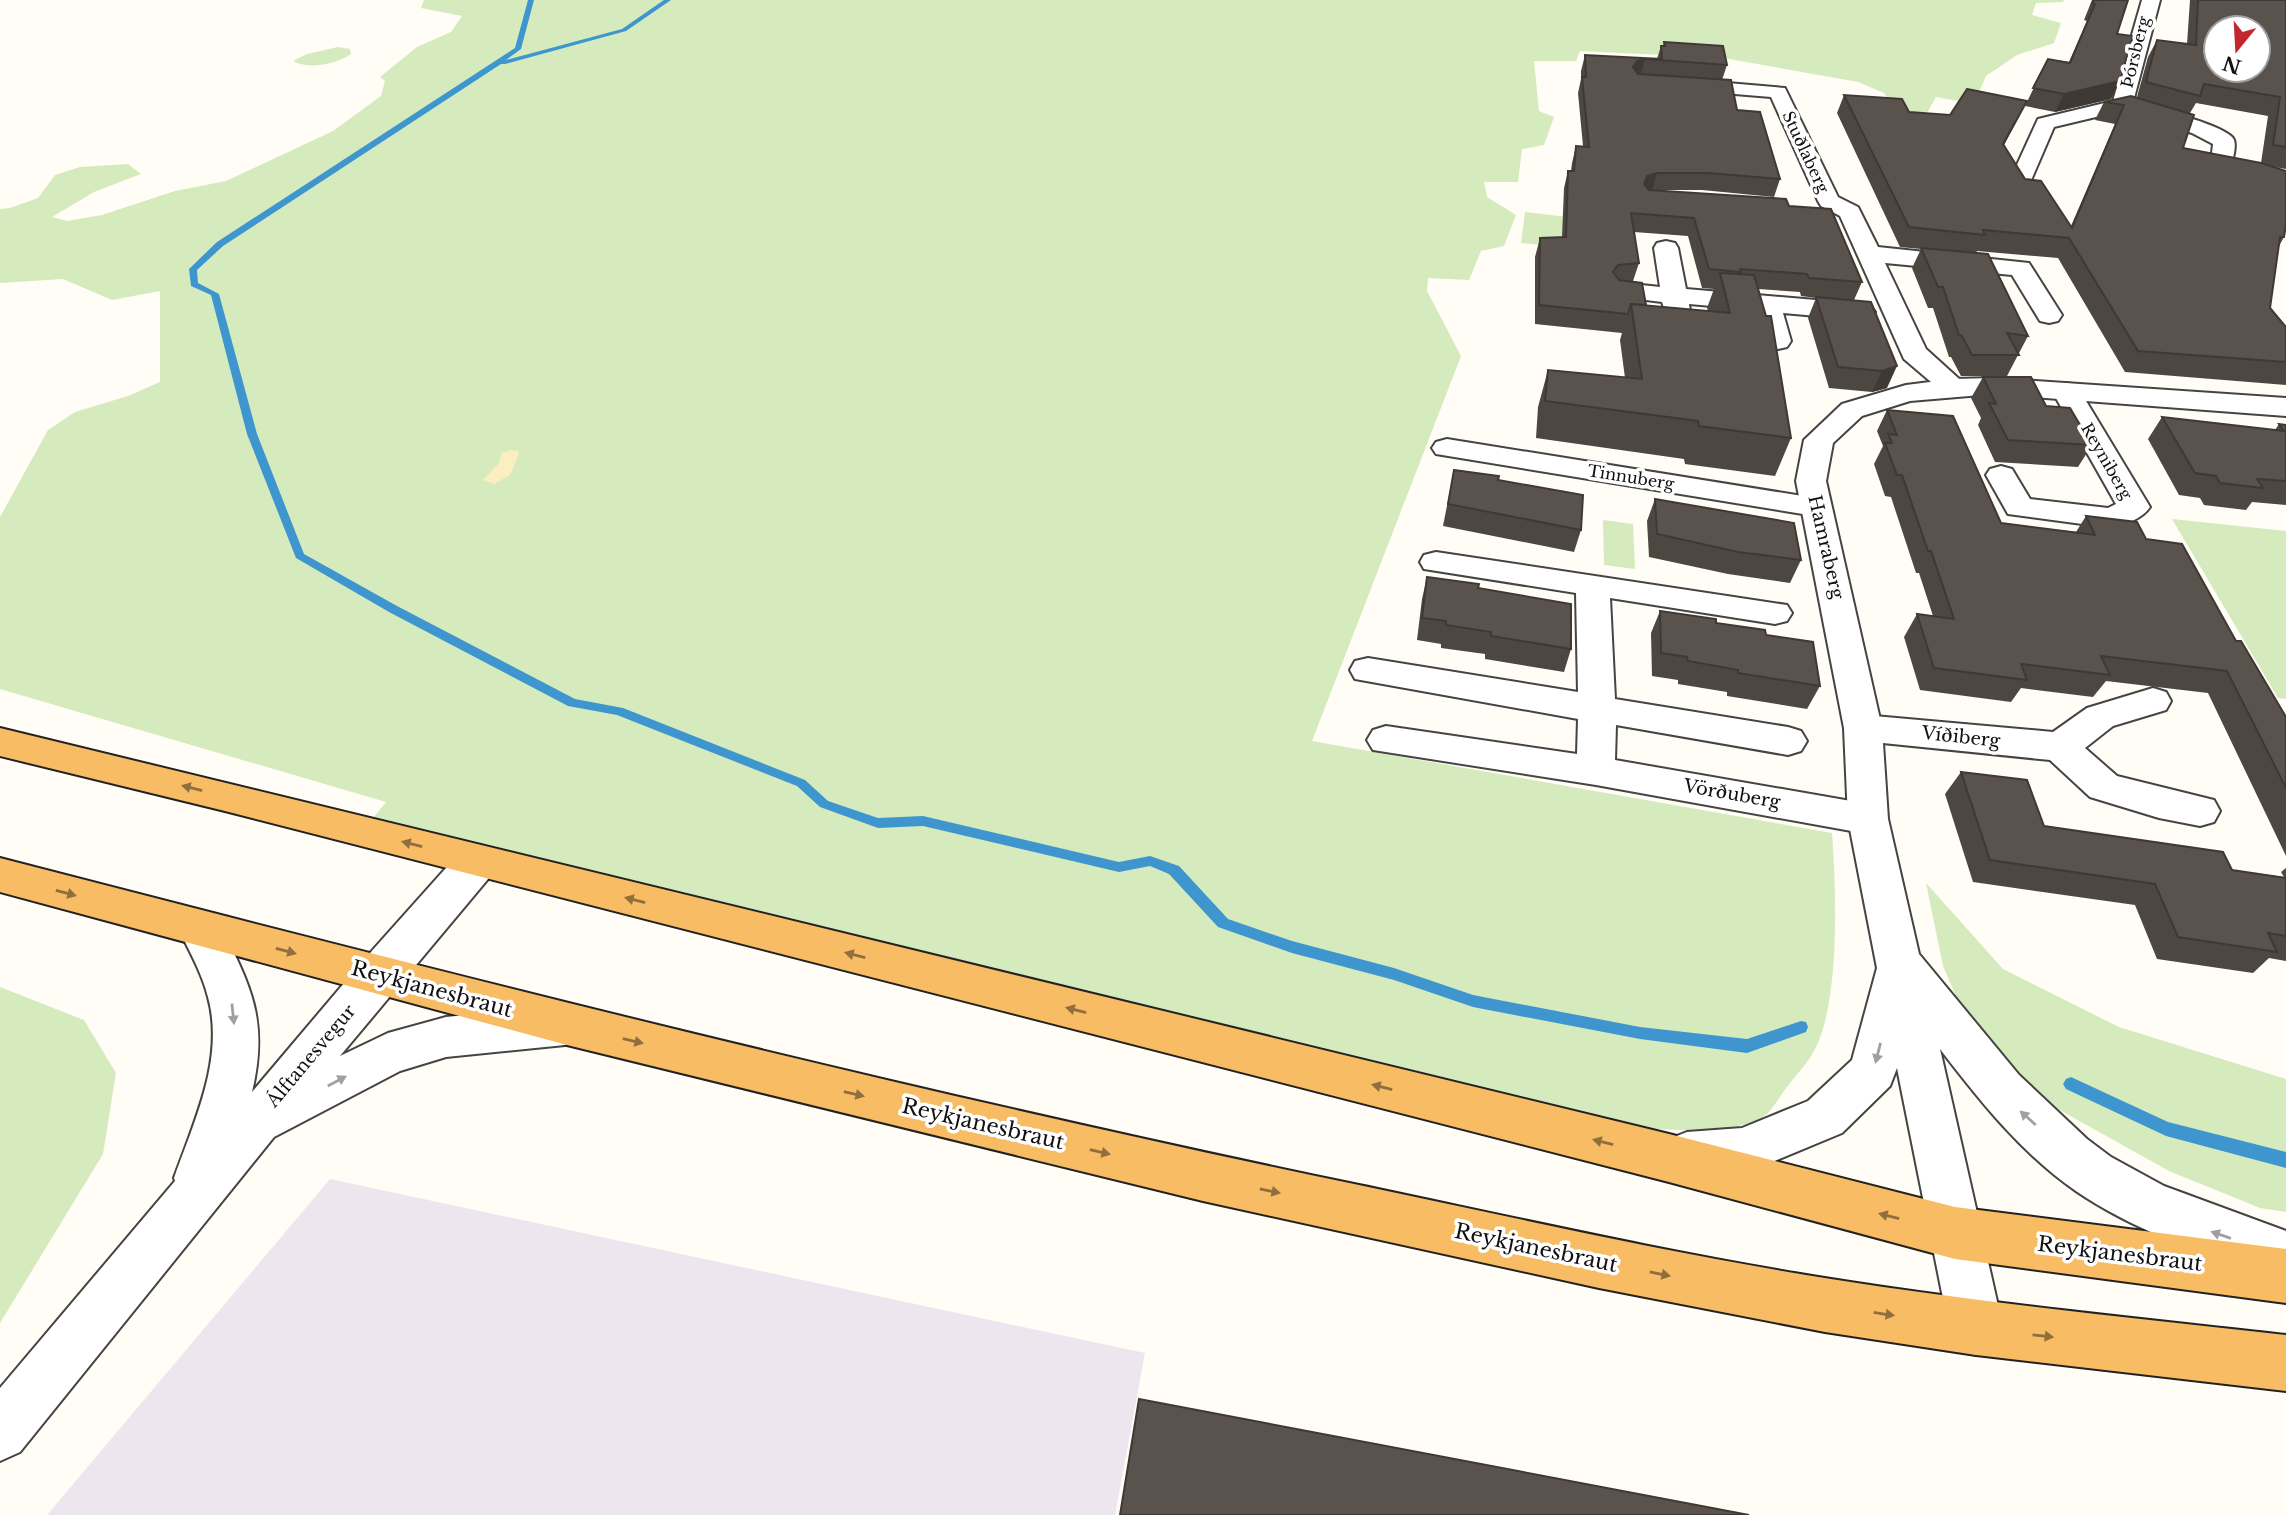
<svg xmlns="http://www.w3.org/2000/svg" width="2286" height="1515" font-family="'Libre Baskerville',serif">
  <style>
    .industrial { fill: #eee6ef }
    .green { fill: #d5ebbd }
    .sand { fill: #fbeec1 }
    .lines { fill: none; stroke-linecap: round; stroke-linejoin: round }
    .stream { fill: #3f96cf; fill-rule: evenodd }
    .minor-casing { stroke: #444; stroke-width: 4 }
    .tertiary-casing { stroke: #444; stroke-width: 4 }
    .trunk-casing { stroke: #222; stroke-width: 4 }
    .minor { fill: #fff; fill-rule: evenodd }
    .tertiary { fill: #fff; fill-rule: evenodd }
    .trunk { fill: #f7bc64; fill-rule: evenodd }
    .wall { fill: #4d4742; fill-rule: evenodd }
    .shaded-wall { fill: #3f3936 }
    .building { fill: #5a524d; stroke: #3f3936; stroke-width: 2; fill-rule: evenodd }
    .oneway { fill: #906f3f }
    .oneway2 { fill: #a0a0a0 }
    .labels { text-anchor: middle; stroke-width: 7; stroke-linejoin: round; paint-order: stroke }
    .far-street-label { font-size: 16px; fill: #111; stroke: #fff }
    .street-label { font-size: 18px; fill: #111; stroke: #fff }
    .near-street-label { font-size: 21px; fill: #111; stroke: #fff }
  </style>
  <rect width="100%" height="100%" fill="#fffdf5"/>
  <polygon class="industrial" points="330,1179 1145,1353 1115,1515 47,1515"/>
  <g class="green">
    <path d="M424,0H2064L2063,2L2036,3L2032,15L2061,23L2054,43L2017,55L1986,76L1974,104L1936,97L1924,118L1900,116L1884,93L1858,82L1724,58L1580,51L1576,61H1534L1539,111L1554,117L1544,145L1522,149L1518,182H1484L1487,197L1516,215L1504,246L1481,251L1469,280L1428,278L1427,291L1461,356L1312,741L1832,833C1836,889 1841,1004 1813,1053C1806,1065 1795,1076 1787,1087C1780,1095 1773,1110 1764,1116C1731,1140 1626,1127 1585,1122L373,818L386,802L0,689V517L48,430L75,412L128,396L160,382V291L112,300L63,279L0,283V209L10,208L38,198L55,175L80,167L128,164L141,174L94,192L52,217L67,221L102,215L175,191L226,181L333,131L381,96L385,81L380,77L417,47L451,32L462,16L421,8Z"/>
    <path d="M338,47L350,49L351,54C337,64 308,70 293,61L307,54Z"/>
    <polygon points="1525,212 1593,220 1592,250 1521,243"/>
    <polygon points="2172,519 2286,531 2286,699 2278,698"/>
    <polygon points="1603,520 1633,524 1635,569 1604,565"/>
    <polygon points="1926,883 2003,969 2119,1027 2286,1079 2286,1212 2260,1208 2169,1171 2056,1108 1972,1033 1943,966"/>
    <polygon points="0,987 84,1020 116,1073 103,1154 0,1323"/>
  </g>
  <polygon class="sand" points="511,450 518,451 519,454 510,475 494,484 483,480 499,463 501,453"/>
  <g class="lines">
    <g class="stream">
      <polygon points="528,0 534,0 521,49 506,60 622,29 664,0 671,0 626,31 505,64 501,64 223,246 197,270 198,283 219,294 257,434 304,554 397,606 575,699 623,708 805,780 828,801 878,818 923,816 1119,862 1150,856 1179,866 1228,919 1292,941 1394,968 1473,995 1640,1027 1747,1039 1801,1021 1806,1022 1808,1027 1806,1032 1747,1053 1640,1039 1473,1007 1394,980 1292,953 1218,927 1169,874 1150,866 1119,872 923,826 878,828 820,807 797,786 617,715 568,706 389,612 296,558 247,434 211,295 191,286 189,269 217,242 515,48"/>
      <polygon points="2071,1077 2168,1122 2286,1152 2286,1168 2166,1136 2066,1089 2063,1084 2066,1079"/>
    </g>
    <defs>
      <g id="minor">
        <path d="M2142,0H2160L2133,102C2154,108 2218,123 2232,137C2237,142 2234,152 2233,159L2286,177V192L2214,167L2211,162L2213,144L2192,133L2121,111L2054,127L2029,185H2013L2010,180L2038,119L2113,101Z"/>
        <polygon points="1681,79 1785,88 1838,197 1858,207 1878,247 2029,263 2062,315 2058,321 2049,323 2040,321 2012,275 1885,263 1926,349 1968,387 1964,393 1954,395 1944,393 1904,359 1840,216 1821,206 1818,201 1771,97 1674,89 1671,85"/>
        <polygon points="1666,241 1675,243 1678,248 1686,289 1862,304 1871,307 1875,312 1871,317 1862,320 1783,313 1791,341 1787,347 1778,349 1769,347 1757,310 1689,304 1691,318 1687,324 1678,326 1669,324 1662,302 1614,296 1610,291 1614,286 1623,283 1660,287 1654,248 1657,243"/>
        <path d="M2066,383L2076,385L2080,391L2150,507C2142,519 2126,524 2112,528L2008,514L1986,475L1990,469L2001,466L2012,469L2030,499L2108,508L2116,504L2052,391L2056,385Z"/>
        <polygon points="1447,439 1815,498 1826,500 1831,507 1826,514 1815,516 1436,454 1432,448 1436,442"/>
        <polygon points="1436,552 1787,605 1792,613 1787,621 1775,624 1610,598 1615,699 1788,727 1801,731 1807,741 1801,751 1788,755 1616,725 1615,760 1868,804 1882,808 1888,819 1882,830 1868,834 1596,785 1373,750 1367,740 1373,730 1386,726 1577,754 1578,719 1355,679 1350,670 1355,661 1368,658 1578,692 1576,593 1424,569 1420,562 1424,555"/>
        <polygon points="2153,688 2166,692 2171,701 2166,710 2113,726 2085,748 2117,776 2214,800 2220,811 2214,822 2200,826 2159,818 2090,797 2050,760 1863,741 1850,738 1844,728 1850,718 1863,715 2053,732 2087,708"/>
        <path d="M478,845L493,849L499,861L493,873L340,1056L388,1033L446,1017L565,1005L581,1011L588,1025L581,1039L565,1045L446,1057L400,1071L274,1137L20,1452L0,1461V1388L175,1181L174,1178C194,1122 225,1058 208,997C202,973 189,950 178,928L185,915L200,910L215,915C248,981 270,1016 252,1092L362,962L463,849Z"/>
      </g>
      <path id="tertiary" d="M1993,378L2286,398V416L1993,394L1910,401L1862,416L1833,443L1826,481L1882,728L1888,819L1919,954L2019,1075L2087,1139L2111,1157L2164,1186L2286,1231V1283C2215,1258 2139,1234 2076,1191C2022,1154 1980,1101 1940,1049L2003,1328L1995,1347L1976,1355L1957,1347L1949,1328L1897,1068L1890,1086L1842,1133L1743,1174L1687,1180L1669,1173L1662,1156L1669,1139L1687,1132L1742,1128L1808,1101L1852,1060L1877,968L1848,819L1844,728L1796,481L1804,440L1842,404L1906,385L1954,379Z"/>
      <g id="trunk">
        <polygon points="0,728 1669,1134 1955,1207 2286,1249 2286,1303 1955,1259 1669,1182 225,811 0,756"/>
        <path d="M0,858C451,975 903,1090 1359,1185C1516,1218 1673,1254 1831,1279C1982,1303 2134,1318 2286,1335V1391L1976,1355L1825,1332L1599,1288L1203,1201L567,1045L0,892Z"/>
      </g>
    </defs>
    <use href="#minor" class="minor-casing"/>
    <use href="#tertiary" class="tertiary-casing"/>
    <use href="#trunk" class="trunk-casing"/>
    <use href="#minor" class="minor"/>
    <use href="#tertiary" class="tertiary"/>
    <use href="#trunk" class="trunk"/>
  </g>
  <g class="wall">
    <polygon points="2092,0 2128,0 2117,34 2120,81 2111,99 2055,112 2025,106 2048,59 2069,62 2087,21 2084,20"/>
    <path d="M2190,0H2286V169L2274,167L2284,237L2279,246L2270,308L2286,327V385L2125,372L2058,258L1977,251L1976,253L2028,336L2007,376H1961L1951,357H1949L1933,308H1928L1912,268L1921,249L1900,247L1837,113L1844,95L1909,112L1950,115L2027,101L2004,145L2025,179L2071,226L2115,124L2095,120L2104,102L2137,97L2148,57L2157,40L2187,44ZM2196,103L2268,116L2261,163L2183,148L2190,113Z"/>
    <path d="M1664,42L1727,65L1722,80L1737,110L1780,179L1774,197L1702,190H1655L1789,206L1862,282L1854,300L1871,302L1887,388L1872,392L1829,388L1808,318L1816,298L1801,296L1800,292L1758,289L1791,438L1775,476L1685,464L1684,459L1536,438L1538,407L1548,370L1625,378L1620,340L1622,333L1535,324V257L1540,238L1562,237L1564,188L1568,171H1571L1572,163L1576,146H1583L1578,93L1581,79V71L1585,55L1657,59L1661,46H1663ZM1634,232L1688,236L1702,288L1714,289L1707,308L1708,311L1646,305L1633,281L1639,263Z"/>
    <polygon points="1983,377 2046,406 2092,445 2078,467 1995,462 1978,425 1981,418 1971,398"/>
    <polygon points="1887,410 2001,523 2076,532 2086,516 2146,539 2236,641 2286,717 2286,856 2208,693 2106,681 2093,697 2021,688 2011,702 1920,690 1904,637 1917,614 1933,616 1919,573 1916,573 1891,497 1885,496 1874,464 1883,446 1877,431"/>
    <polygon points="2162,417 2275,430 2279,424 2286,425 2286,505 2252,502 2246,510 2204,505 2200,498 2179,495 2148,439"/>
    <polygon points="1454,470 1498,480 1581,530 1574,552 1443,526"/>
    <polygon points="1655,499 1801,560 1790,583 1728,574 1649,557 1647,521"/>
    <polygon points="1427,577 1478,588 1571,649 1564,672 1485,659 1485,654 1441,648 1441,644 1417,640 1422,599"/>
    <polygon points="1660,611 1766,635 1820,686 1807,709 1727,696 1727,692 1678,684 1678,680 1652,676 1651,633"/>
    <polygon points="1961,772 2044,826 2232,870 2284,877 2281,872 2286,868 2286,961 2269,958 2253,973 2157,959 2135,905 1973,882 1945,794"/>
  </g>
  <g class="shaded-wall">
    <polygon points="1645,59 1641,74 1633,76 1633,67 1637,61"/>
    <polygon points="2120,81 2111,99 2055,112 2064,94"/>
    <polygon points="2027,101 2018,119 1994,163 2003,144"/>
    <polygon points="1657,173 1652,190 1639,201 1647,176"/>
    <polygon points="1897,366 1887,388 1872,392 1882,371"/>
  </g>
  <g class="building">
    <polygon points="2094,0 2128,0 2117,34 2133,36 2120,81 2064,94 2033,88 2048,59 2070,63 2095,4 2092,4"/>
    <path d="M2198,0H2286V147L2273,145L2280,97L2204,84L2200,96L2146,82L2157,40L2196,45ZM2216,28H2258V70H2216Z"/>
    <polygon points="1664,42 1723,46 1727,65 1645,59 1637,61 1633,67 1638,74 1731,80 1737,110 1760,112 1780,179 1708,173 1657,173 1647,176 1644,184 1649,190 1786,199 1789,206 1831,209 1862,282 1809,278 1807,274 1740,269 1741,272 1709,269 1694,218 1631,213 1639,263 1618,265 1613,272 1619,280 1642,283 1646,305 1631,304 1628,314 1539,305 1540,238 1566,237 1568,171 1574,171 1576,146 1589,147 1582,77 1586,77 1585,55 1662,59 1661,46 1665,46"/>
    <polygon points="1967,89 2027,101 2003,144 2025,179 2041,181 2072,228 2124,105 2104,102 2131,96 2194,115 2183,148 2261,163 2286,171 2286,224 2284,237 2280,237 2270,308 2286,327 2286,362 2138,351 2069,238 1983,230 1985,235 1909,227 1844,95 1902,99 1909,112 1950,115"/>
    <polygon points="1921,248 1988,254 2028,336 2007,333 2019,355 1972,355 1962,336 1959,335 1943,287 1938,287"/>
    <polygon points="1720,273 1754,275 1766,316 1771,316 1791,438 1699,426 1698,421 1545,401 1548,370 1642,379 1631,304 1730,313"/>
    <polygon points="1816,297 1871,302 1897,366 1882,371 1838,367"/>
    <polygon points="1983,377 2031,377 2046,406 2070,408 2092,445 2008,440 1989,403 1996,404"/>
    <polygon points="1887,410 1953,416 2001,523 2095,535 2086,516 2137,522 2146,539 2182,544 2236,641 2241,641 2286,717 2286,788 2227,671 2101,656 2110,675 2021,664 2027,680 1934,668 1917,614 1954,619 1931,551 1928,551 1902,475 1897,475 1885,443 1892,443 1888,434 1897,435"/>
    <polygon points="2162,417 2284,431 2279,424 2286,425 2286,481 2257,479 2263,488 2220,483 2216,476 2195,473"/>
    <polygon points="1454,470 1499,476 1498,480 1583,495 1581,530 1448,504"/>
    <polygon points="1655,499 1794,523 1801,560 1738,552 1657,534"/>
    <polygon points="1427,577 1479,584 1478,588 1571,604 1571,649 1491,636 1491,632 1446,625 1446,621 1422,618"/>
    <polygon points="1660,611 1716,619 1716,623 1765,630 1766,635 1813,642 1820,686 1738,673 1738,670 1688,661 1687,657 1661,653"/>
    <polygon points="1961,772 2027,780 2044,826 2223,852 2232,870 2286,878 2286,936 2268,933 2277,952 2178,937 2155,884 1990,860"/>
    <polygon points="1139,1399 1749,1515 1120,1515"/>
  </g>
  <defs><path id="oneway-solid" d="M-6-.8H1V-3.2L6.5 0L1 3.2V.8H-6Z" transform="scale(1.75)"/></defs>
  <g class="oneway">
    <use href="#oneway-solid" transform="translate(192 788) rotate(-166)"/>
    <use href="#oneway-solid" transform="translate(412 844) rotate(-166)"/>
    <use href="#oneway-solid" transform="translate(66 893) rotate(15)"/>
    <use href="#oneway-solid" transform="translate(635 900) rotate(-166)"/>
    <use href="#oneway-solid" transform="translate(286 951) rotate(15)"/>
    <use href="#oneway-solid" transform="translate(855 955) rotate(-166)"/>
    <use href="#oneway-solid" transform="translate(1076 1010) rotate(-166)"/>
    <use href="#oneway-solid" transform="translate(633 1041) rotate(13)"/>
    <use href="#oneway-solid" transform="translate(1382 1087) rotate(-166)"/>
    <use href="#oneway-solid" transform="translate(854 1094) rotate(13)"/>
    <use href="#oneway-solid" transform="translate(1603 1142) rotate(-166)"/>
    <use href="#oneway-solid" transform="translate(1100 1152) rotate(13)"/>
    <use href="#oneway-solid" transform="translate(1270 1191) rotate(12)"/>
    <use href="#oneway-solid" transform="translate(1889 1216) rotate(-166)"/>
    <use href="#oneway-solid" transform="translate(1660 1274) rotate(11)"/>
    <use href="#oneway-solid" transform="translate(1884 1314) rotate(9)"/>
    <use href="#oneway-solid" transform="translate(2043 1336) rotate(6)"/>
  </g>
  <g class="oneway2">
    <use href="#oneway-solid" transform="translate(233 1014) rotate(84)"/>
    <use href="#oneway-solid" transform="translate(1878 1053) rotate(104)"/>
    <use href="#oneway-solid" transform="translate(337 1081) rotate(-28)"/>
    <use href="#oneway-solid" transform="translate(2028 1118) rotate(-138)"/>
    <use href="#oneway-solid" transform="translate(2221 1235) rotate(-161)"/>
  </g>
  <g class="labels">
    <g class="far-street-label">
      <text transform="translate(2135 52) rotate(-76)" y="6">Þórsberg</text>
      <text transform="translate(1806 152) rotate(65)" y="6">Stuðlaberg</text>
      <text transform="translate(2107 461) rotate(60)" y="6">Reyniberg</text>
      <text transform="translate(1631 477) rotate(9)" y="6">Tinnuberg</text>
    </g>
    <g class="street-label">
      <text transform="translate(1826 547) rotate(77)" y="6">Hamraberg</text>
      <text transform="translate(1961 737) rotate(6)" y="6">Víðiberg</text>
      <text transform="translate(1732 794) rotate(10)" y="6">Vörðuberg</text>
      <text transform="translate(311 1056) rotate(-50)" y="6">Álftanesvegur</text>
    </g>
    <g class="near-street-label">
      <text transform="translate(432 989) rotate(15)" y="7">Reykjanesbraut</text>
      <text transform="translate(983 1124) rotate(13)" y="7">Reykjanesbraut</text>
      <text transform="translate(1536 1248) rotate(12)" y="7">Reykjanesbraut</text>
      <text transform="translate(2120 1254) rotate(7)" y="7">Reykjanesbraut</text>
    </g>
  </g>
  <g transform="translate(2237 49) rotate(198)"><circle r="33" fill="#ffffff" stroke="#a0a0a0" stroke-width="2"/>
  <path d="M0-5L12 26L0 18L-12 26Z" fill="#c4262e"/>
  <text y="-10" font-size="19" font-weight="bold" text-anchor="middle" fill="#111111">N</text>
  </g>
</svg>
